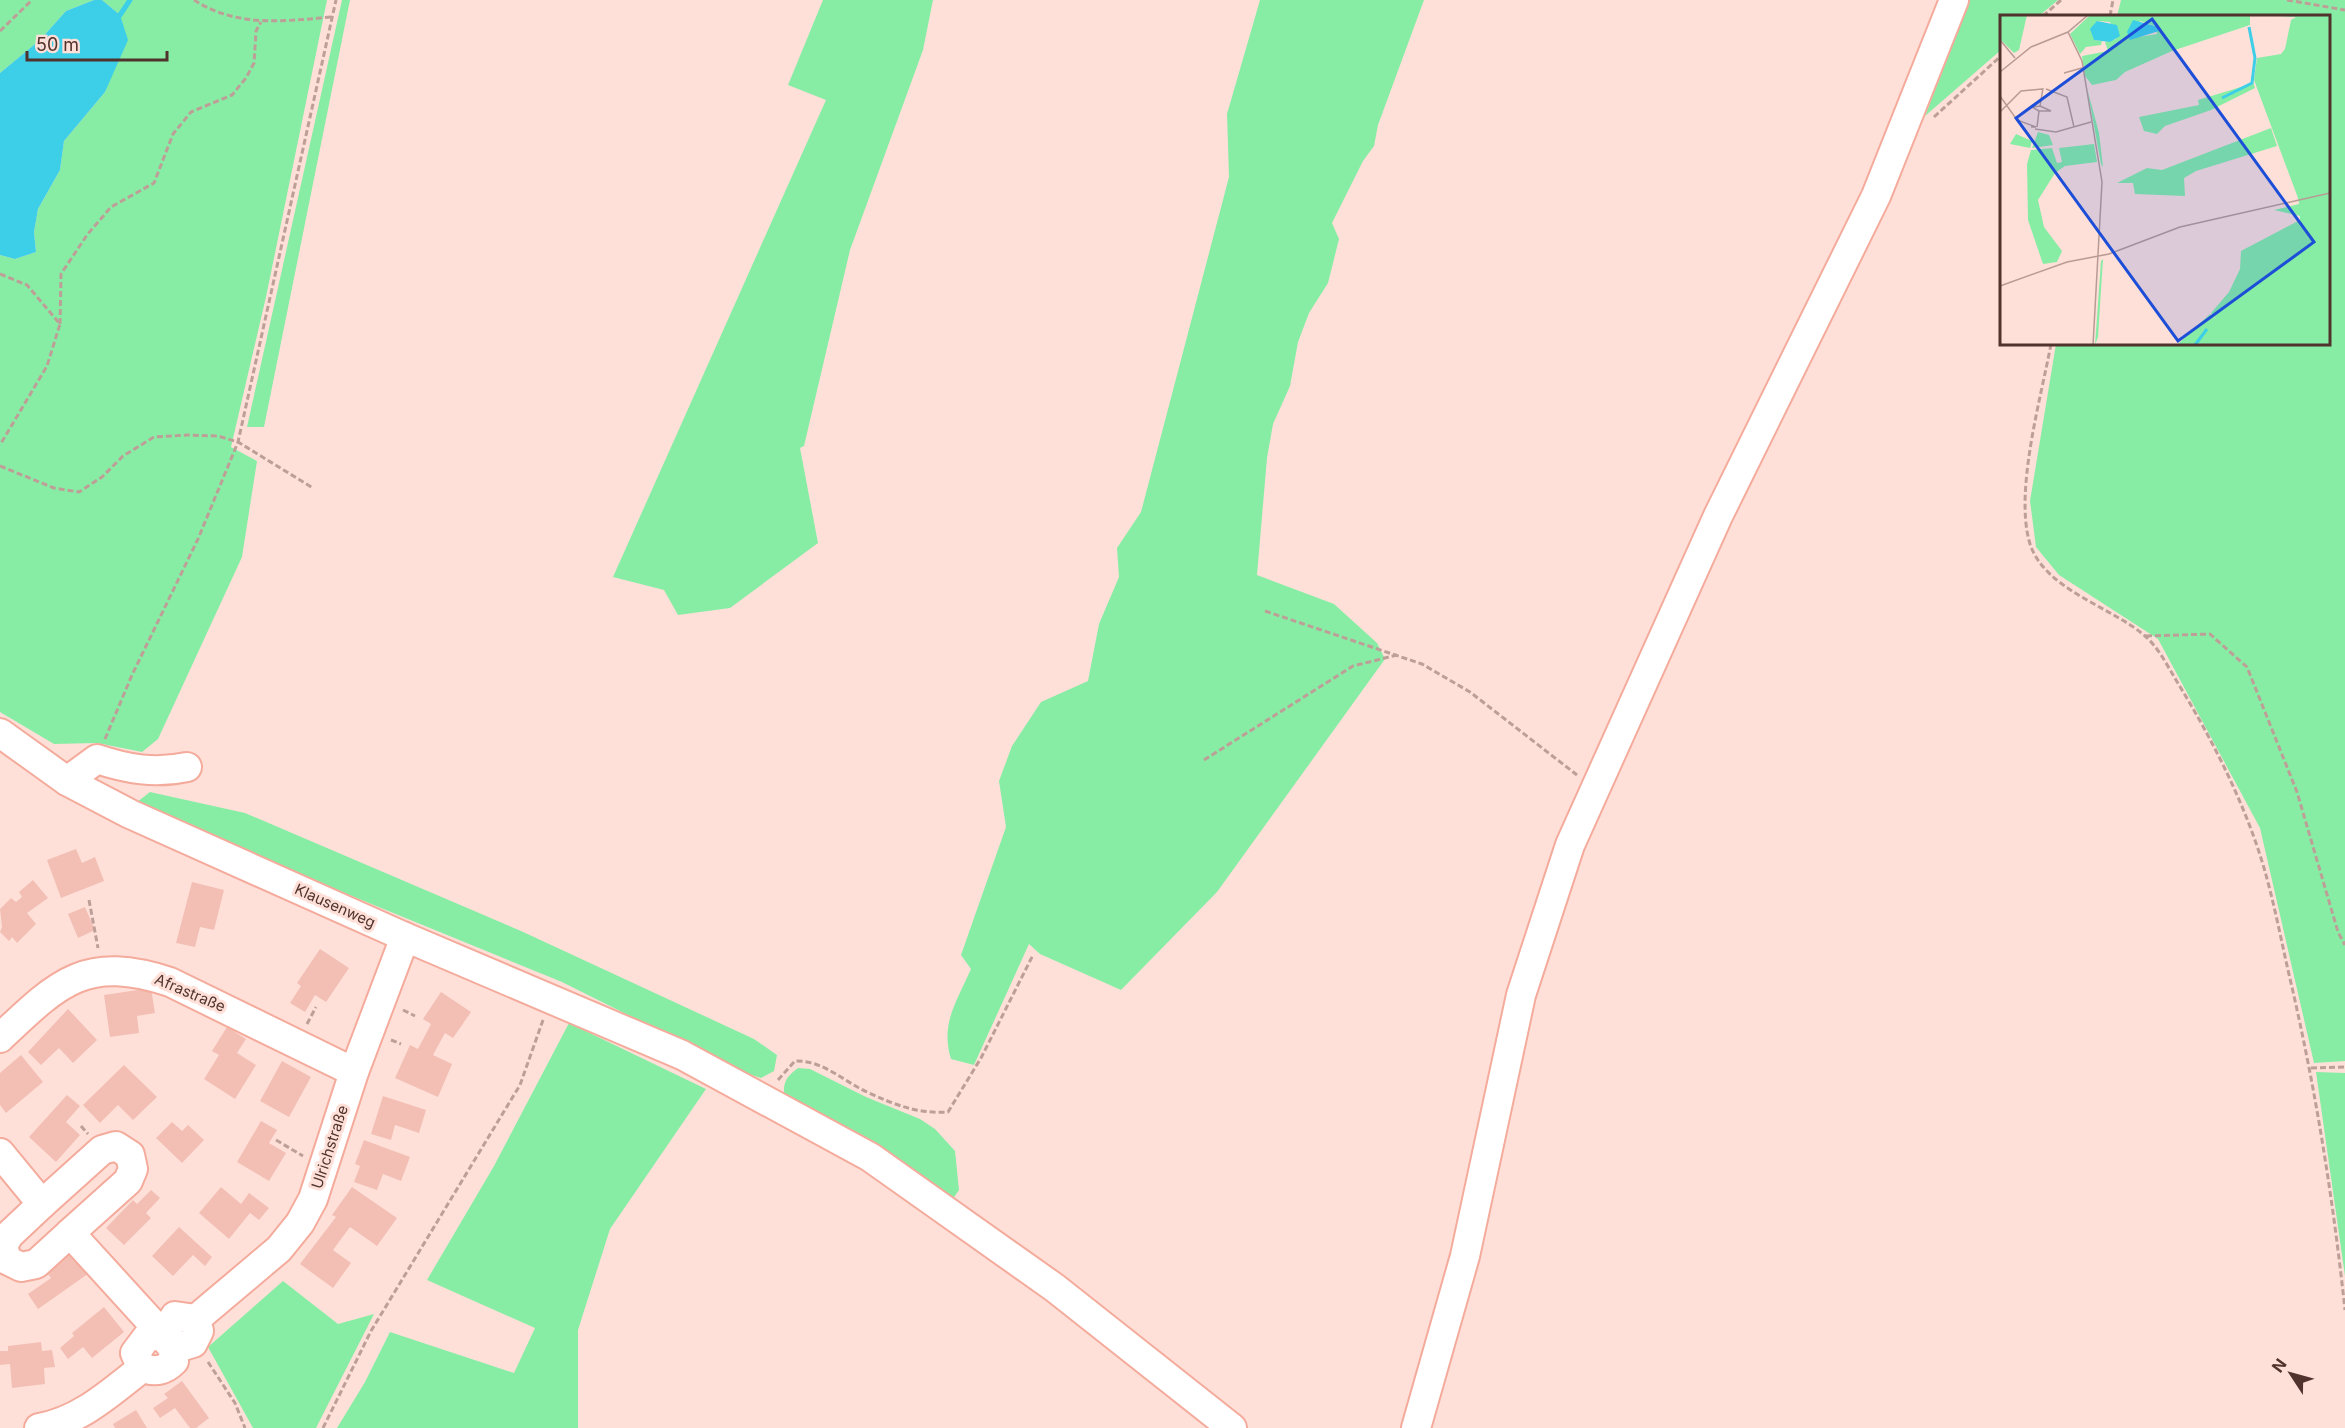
<svg xmlns="http://www.w3.org/2000/svg" width="2345" height="1428" font-family="Inter,sans-serif">
  <style>
    .green { fill: #87eda5 }
    .water { fill: #3dcee8 }
    .lines { fill: none; stroke-linecap: round; stroke-linejoin: round }
    .stream { stroke: #3dcee8; stroke-width: 5 }
    .building { fill: #f3bfb4 }
    .minor-casing { stroke: #f4ab9c; stroke-width: 32 }
    .path { stroke: #bd9f98; stroke-width: 3; stroke-dasharray: 6 3; stroke-linecap: butt }
    .minor { stroke: #fff; stroke-width: 28 }
    .labels { text-anchor: middle; stroke-width: 6; stroke-linejoin: round; paint-order: stroke }
    .street-label { font-size: 15px; fill: #50332d; stroke: #fee0d9 }
    .inset-river { fill: none; stroke: #3dcee8; stroke-width: 3 }
    .inset-road { fill: none; stroke: #b89b94; stroke-width: 1.5 }
    .view { fill: #1d4ed8; fill-opacity: 0.15; stroke: #1d4ed8; stroke-width: 3 }
    .inset-edge { fill: none; stroke: #50332d; stroke-width: 3 }
  </style>
  <rect width="100%" height="100%" fill="#fee0d9"/>
  <g class="green">
    <polygon points="0,0 94,0 66,11 40,40 0,73"/>
    <polygon points="102,0 327,0 266,297 231,447 257,461 242,557 158,739 142,752 97,743 54,744 0,712 0,255 15,259 36,252 34,232 38,209 60,170 64,141 105,92 112,72 120,15"/>
    <polygon points="342,0 350,0 264,427 247,427"/>
    <polygon points="823,0 933,0 923,50 850,250 804,446 800,448 818,543 730,608 678,615 664,590 613,577 826,100 788,85"/>
    <path d="M1260,0H1424L1378,125L1374,146L1363,161L1332,223L1339,239L1328,283L1309,313L1298,342L1290,386L1273,424L1267,458L1257,575L1334,604L1377,643L1385,659L1217,892L1121,990L1040,954L1029,944L974,1065L951,1059C940,1024 957,1001 971,969L961,955L1006,827L999,781L1012,746L1041,702L1088,681L1099,624L1119,577L1117,548L1141,512L1229,177L1227,114Z"/>
    <polygon points="1970,0 2058,0 2039,16 2002,16 2001,50 1925,116"/>
    <polygon points="2121,0 2345,0 2345,1061 2314,1063 2260,828 2158,639 2059,575 2036,547 2030,501 2056,344 2328,344 2328,16 2117,16"/>
    <polygon points="150,792 245,813 521,931 754,1039 777,1055 774,1071 761,1078 740,1071 562,982 132,806"/>
    <polygon points="569,1023 706,1089 610,1229 578,1330 578,1428 337,1428 365,1382 390,1332 514,1373 535,1328 427,1280 494,1166"/>
    <path d="M798,1068L810,1069L866,1097L920,1119L935,1129L955,1151L959,1190L950,1203L785,1099C782,1083 786,1077 798,1068Z"/>
    <polygon points="2316,1072 2345,1073 2345,1276"/>
    <polygon points="283,1281 338,1324 374,1314 316,1428 253,1428 208,1347"/>
  </g>
  <polygon class="water" points="94,0 102,0 120,15 128,40 105,92 64,141 60,170 38,209 34,232 36,252 15,259 0,255 0,73 40,40 66,11"/>
  <g class="lines">
    <polyline class="stream" points="120,15 130,0"/>
  </g>
  <g class="building">
    <polygon points="76,849 82,863 95,857 104,881 61,898 47,860"/>
    <polygon points="33,880 48,898 27,913 36,924 17,943 12,937 9,941 0,932 2,927 0,909 11,898 16,902 22,897 19,892"/>
    <polygon points="192,882 224,890 214,930 200,927 195,947 176,943"/>
    <polygon points="85,907 95,930 78,938 68,914"/>
    <polygon points="320,949 349,968 326,1002 315,995 305,1012 290,1003 301,986 297,983"/>
    <polygon points="151,988 155,1013 137,1016 139,1033 110,1037 104,995"/>
    <polygon points="441,992 471,1012 453,1038 445,1033 433,1055 452,1064 438,1097 395,1078 410,1045 418,1049 431,1024 423,1019"/>
    <polygon points="68,1009 97,1040 73,1063 59,1048 41,1065 28,1052"/>
    <polygon points="227,1027 246,1039 237,1053 256,1065 235,1099 204,1079 219,1055 212,1051"/>
    <polygon points="21,1055 43,1082 6,1113 0,1105 0,1073"/>
    <polygon points="282,1061 311,1077 289,1117 260,1101"/>
    <polygon points="124,1065 157,1097 133,1120 118,1105 100,1123 83,1105"/>
    <polygon points="67,1095 80,1106 66,1122 80,1135 56,1162 29,1137"/>
    <polygon points="383,1096 426,1110 419,1133 395,1125 391,1140 371,1134"/>
    <polygon points="261,1121 277,1130 269,1143 286,1153 269,1181 237,1162"/>
    <polygon points="172,1122 182,1131 188,1125 204,1140 182,1163 156,1138"/>
    <polygon points="364,1140 410,1157 401,1181 383,1174 377,1190 354,1182 360,1166 355,1164"/>
    <polygon points="221,1187 241,1204 249,1193 269,1208 259,1220 250,1213 229,1239 199,1213"/>
    <polygon points="352,1187 397,1218 377,1246 350,1227 333,1250 351,1263 333,1288 300,1264 336,1217 332,1215"/>
    <polygon points="151,1190 160,1198 146,1213 151,1218 124,1245 106,1228 133,1200 137,1204"/>
    <polygon points="179,1227 212,1257 205,1266 193,1255 173,1276 152,1256"/>
    <polygon points="75,1247 92,1271 38,1309 28,1294 51,1278 44,1269"/>
    <polygon points="104,1307 124,1332 92,1358 83,1347 68,1359 60,1348 74,1336 72,1333"/>
    <polygon points="41,1342 42,1351 52,1350 55,1367 44,1368 45,1384 12,1388 10,1364 0,1365 0,1351 8,1351 8,1346"/>
    <polygon points="182,1381 209,1418 196,1428 190,1428 175,1408 160,1418 153,1408 168,1398 164,1394"/>
    <polygon points="136,1410 147,1428 115,1428 113,1424"/>
  </g>
  <g class="lines">
    <defs>
      <g id="minor">
        <polyline points="0,733 67,781 130,814 405,937 682,1055 870,1157 1055,1288 1232,1428"/>
        <path d="M67,781L97,759C127,769 155,774 187,767"/>
        <path d="M0,1038C60,981 86,955 170,982L354,1072"/>
        <polyline points="0,1153 42,1204 9,1235 3,1246 7,1260 21,1267 36,1264 70,1233"/>
        <polyline points="42,1204 102,1150 116,1146 130,1155 133,1169 128,1181 70,1233 163,1335 175,1316 196,1319"/>
        <path d="M163,1335L173,1349L174,1361C164,1371 156,1372 142,1368L135,1353L147,1337Z"/>
        <polyline points="173,1349 193,1343 199,1331 196,1319 279,1249 300,1223 313,1199 354,1072 405,937"/>
        <path d="M39,1428C80,1421 110,1393 142,1368"/>
        <polyline points="1416,1428 1465,1256 1521,995 1570,845 1718,516 1876,196 1954,0"/>
      </g>
    </defs>
    <use href="#minor" class="minor-casing"/>
    <g class="path">
      <path d="M194,0C238,28 283,21 332,17"/>
      <polyline points="2287,0 2345,10"/>
      <polyline points="2043,16 2061,0"/>
      <polyline points="2110,16 2113,0"/>
      <polyline points="0,31 32,0"/>
      <polyline points="1934,117 2002,55"/>
      <polyline points="0,274 27,285 60,324 47,366 0,445"/>
      <polyline points="60,324 61,274 87,235 111,207 154,183 173,134 191,112 232,95 246,78 254,63 256,31 261,22"/>
      <path d="M2051,344C2041,398 2014,492 2030,544C2045,590 2112,607 2145,636C2158,647 2167,665 2176,680C2211,737 2245,803 2264,868C2275,906 2282,945 2291,983C2316,1091 2333,1199 2345,1310"/>
      <polyline points="0,466 54,488 79,492 102,477 123,456 154,437 187,435 218,436 238,442 313,488"/>
      <polyline points="1265,611 1422,664 1470,692 1577,775"/>
      <polyline points="2146,636 2210,634 2247,667 2297,792 2338,932 2345,945"/>
      <polyline points="105,739 132,675 198,539 238,442 336,0"/>
      <polyline points="1204,760 1353,666 1397,655"/>
      <polyline points="89,900 98,948"/>
      <polyline points="403,1010 415,1016"/>
      <polyline points="307,1024 316,1007"/>
      <polyline points="391,1040 401,1044"/>
      <polyline points="2311,1068 2345,1067"/>
      <path d="M778,1080L795,1061C823,1060 843,1081 867,1092C895,1105 918,1114 948,1112L981,1058L1033,955"/>
      <polyline points="81,1126 88,1134"/>
      <polyline points="276,1140 303,1156"/>
      <polyline points="208,1362 235,1403 245,1428"/>
      <polyline points="323,1428 371,1331 520,1085 543,1020"/>
    </g>
    <use href="#minor" class="minor"/>
  </g>
  <g class="labels">
    <g class="street-label">
      <text transform="translate(335 906) rotate(24)" y="5">Klausenweg</text>
      <text transform="translate(190 993) rotate(23)" y="5">Afrastraße</text>
      <text transform="translate(330 1147) rotate(-72)" y="5">Ulrichstraße</text>
    </g>
  </g>
  <g transform="translate(2000 15)">
    <rect width="330" height="330" fill="#fee0d9"/>
    <path d="M0,0H27L19,35L14,38L0,24ZM90,0H250V10L172,36L125,57L116,65L92,70L85,61L82,41L108,36L105,27L116,24L110,7L97,6L94,25L102,26L101,30L86,32L80,39L70,19ZM140,6L155,11L157,19L132,23ZM330,0V330H177L210,299L216,304L211,298L229,277L240,254L241,236L300,205V201L274,195L299,189L298,183L254,65L257,43L281,39L285,34L291,5L296,2L276,1ZM249,11L255,42V50L252,65L255,73L211,95L165,111L157,119L144,116L139,102L199,90L198,85L251,69L255,44ZM87,73L99,118L103,152L101,149ZM271,113L277,131L196,156L184,163L185,181L135,179L133,168H117L147,153L162,155ZM38,117L49,120L53,130L32,133ZM16,119L32,126L30,133L10,129ZM94,129L97,147L65,151L55,158L38,185L44,212L62,236L57,247L43,249L28,205L27,149L31,135L52,133L57,148L62,147L59,133ZM103,244L98,322L95,330L101,246Z" fill="#87eda5" fill-rule="evenodd"/>
    <path d="M133,5L155,11L159,16L130,25L127,17ZM97,6L117,10L120,21L110,27L94,25L90,14Z" fill="#3dcee8"/>
    <path class="inset-river" d="M222,83L252,68L255,43L249,12M195,330L207,314"/>
    <path class="inset-road" d="M68,17L82,46L102,167L93,330M0,25L15,43M0,57L31,32L68,17L88,0M64,58L82,53M46,74L67,82L74,112M0,81L17,105L36,112H31M39,96L32,92L40,91L43,73M0,97L21,76L42,74M37,112L39,96H51L40,91M35,114L56,117L91,107M0,271L67,247L109,239L180,212L330,178"/>
    <path class="view" d="M152,4L314,227L178,326L16,103Z"/>
    <rect width="330" height="330" class="inset-edge"/>
  </g>
  <g transform="translate(2291 1374) rotate(306)" stroke="#fee0d9" stroke-width="4.5" paint-order="stroke">
  <path d="M0-4.5L10 22L0 15L-10 22Z" fill="#50332d"/>
  <text y="-9" font-size="16" font-weight="bold" text-anchor="middle" fill="#50332d">N</text>
  </g>
  <path d="M27 51v9h140v-9" fill="none" stroke="#50332d" stroke-width="3"/>
  <text x="36" y="51" font-size="18" fill="#50332d" stroke="#fee0d9" stroke-width="4.5" paint-order="stroke">50 m</text>
</svg>
